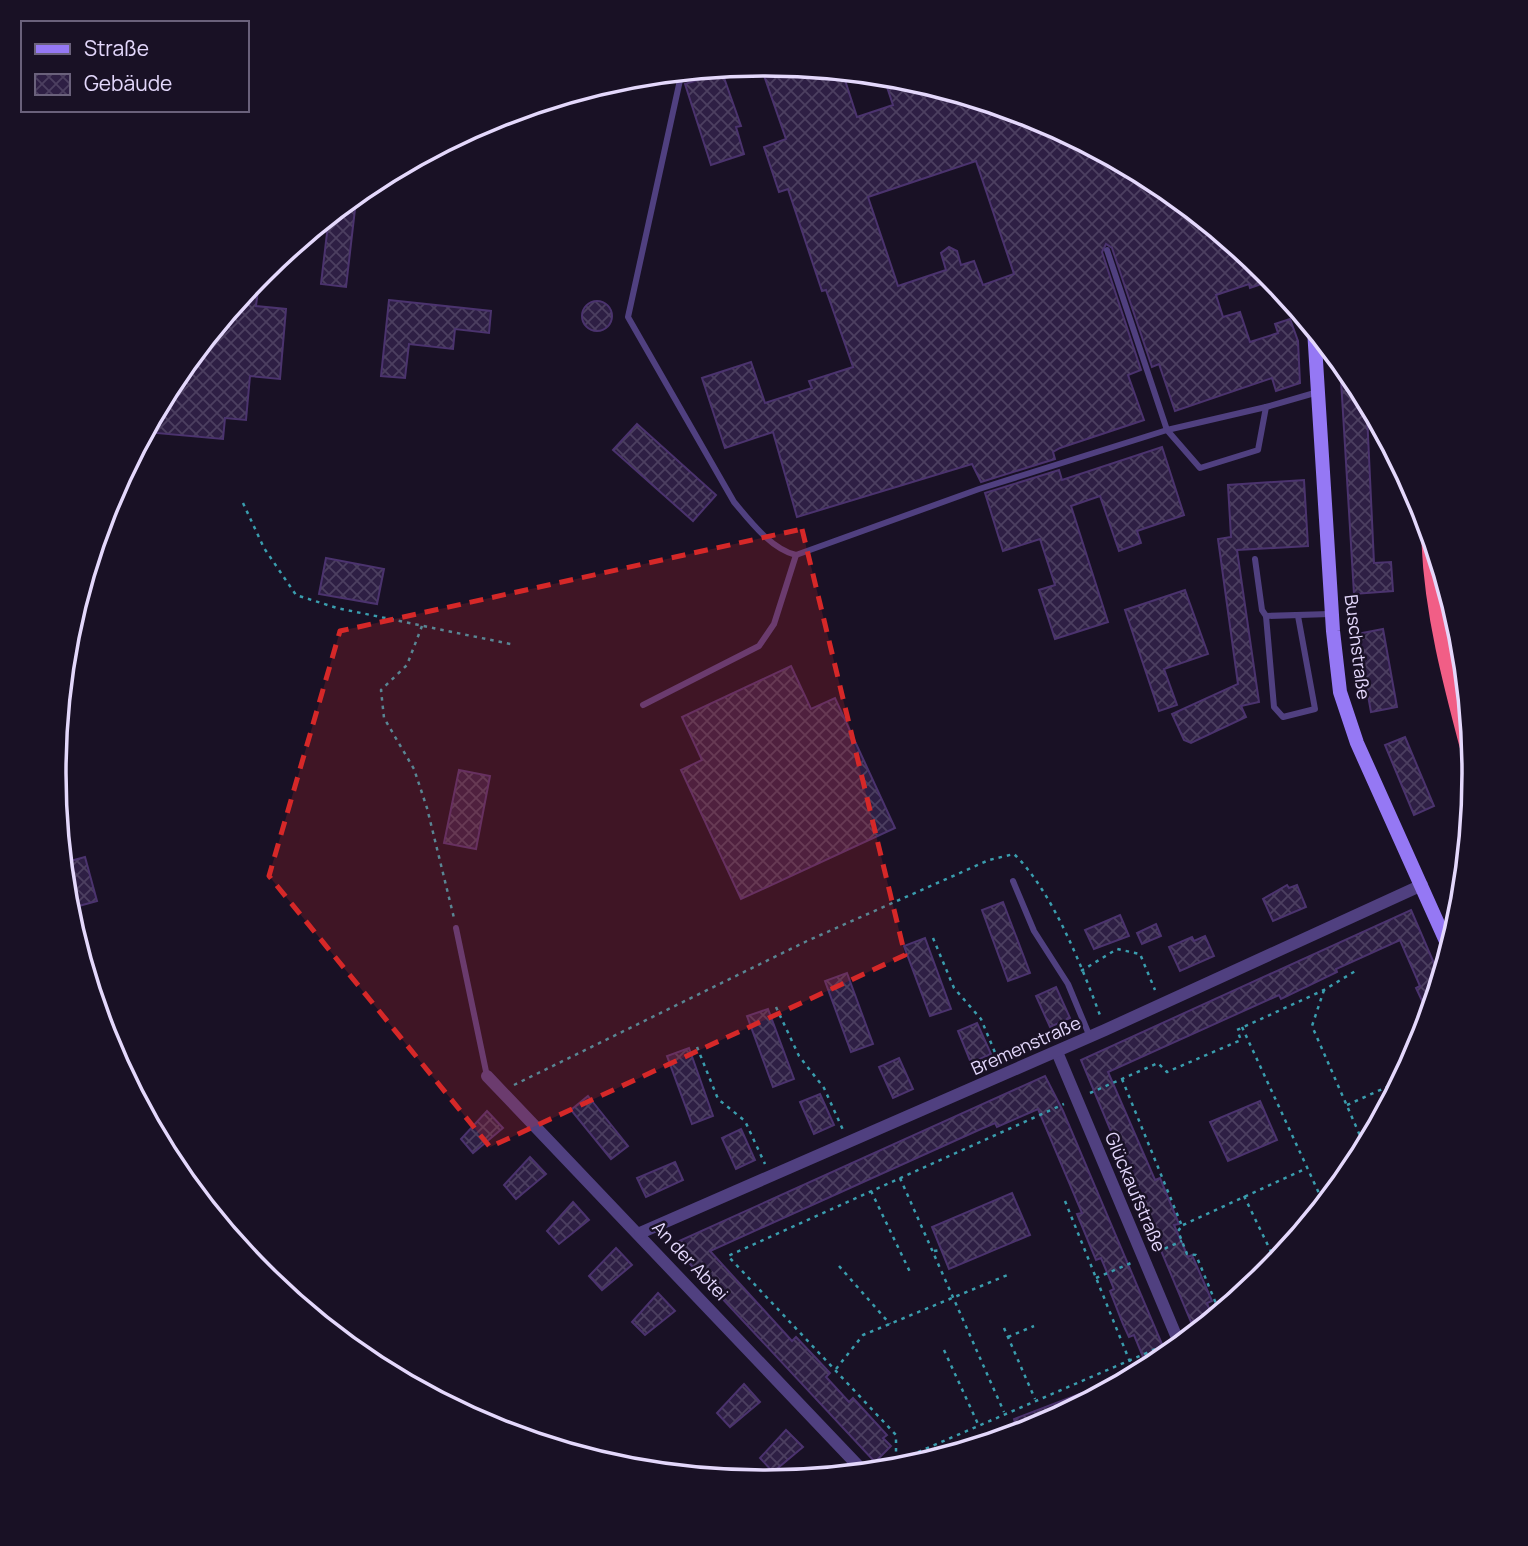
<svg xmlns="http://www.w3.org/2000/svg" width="1528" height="1546" font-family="Manrope,sans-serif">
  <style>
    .building { fill: url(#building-cross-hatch); stroke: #4b336e; stroke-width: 2; fill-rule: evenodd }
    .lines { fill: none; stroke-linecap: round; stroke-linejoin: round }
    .path { stroke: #3a9dae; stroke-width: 2.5; stroke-dasharray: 3.5 5; stroke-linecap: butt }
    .lane { stroke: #504080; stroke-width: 6 }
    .street { stroke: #504080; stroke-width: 12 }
    .secondary { stroke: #9578f4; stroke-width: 14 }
    .highway { stroke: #f15e86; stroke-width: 21 }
    .marked { fill: #d62828; fill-opacity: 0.2; stroke: #d62828; stroke-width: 5; stroke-dasharray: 14 9; stroke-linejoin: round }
    .labels { text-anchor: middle; stroke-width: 5; stroke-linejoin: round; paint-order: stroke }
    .street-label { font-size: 18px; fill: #e4d8fc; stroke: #191125 }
    .rim { fill: none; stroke: #e4d8fc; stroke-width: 3.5 }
  </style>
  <defs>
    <pattern id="building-cross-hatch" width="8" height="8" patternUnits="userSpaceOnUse" patternTransform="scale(1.75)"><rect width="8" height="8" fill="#2e1f44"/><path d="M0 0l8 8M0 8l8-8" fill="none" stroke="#4c3f60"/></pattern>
  </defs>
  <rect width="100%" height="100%" fill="#191125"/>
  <g class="building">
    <path d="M760,64L842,71L857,117L893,105L883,75L903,77L1036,117L1159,183L1273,280L1250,288L1249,284L1216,295L1223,317L1240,312L1250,342L1278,333L1275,324L1290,319L1298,341L1300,383L1276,391L1272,378L1175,411L1159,364L1152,367L1112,248L1106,244L1102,252L1141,370L1128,375L1144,420L1060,448L1053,452L1055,459L981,482L972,464L797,517L773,432L725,448L702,378L751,362L765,403L812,388L809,381L853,367L826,290L822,291L788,189L779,192L764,147L786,139ZM976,161L1014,274L983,285L974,261L961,265L957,251L949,247L941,253L946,270L898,286L868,197Z"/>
    <polygon points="722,72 741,126 736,127 744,154 711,165 685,84"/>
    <polygon points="340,207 355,209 346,287 321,284 329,216"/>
    <polygon points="247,289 258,290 256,306 286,309 280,379 250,376 246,420 225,418 223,439 145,432 174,378"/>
    <polygon points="389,300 491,311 489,333 455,329 453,349 409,344 405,378 381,376"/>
    <circle cx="597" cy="316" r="15"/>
    <polygon points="1354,379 1373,413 1367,414 1374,563 1391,562 1393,591 1354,594 1341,380"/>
    <polygon points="637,424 716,495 693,521 613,450"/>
    <polygon points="1162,447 1184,515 1137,531 1141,543 1119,551 1100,496 1071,506 1108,622 1055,639 1039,590 1055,585 1040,539 1003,551 985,493 1059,470 1062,480"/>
    <polygon points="1304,480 1308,546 1237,550 1259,702 1241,706 1246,717 1191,743 1184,740 1172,714 1238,684 1218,539 1231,537 1228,485"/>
    <polygon points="326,558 384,569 377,604 319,594"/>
    <polygon points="1185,590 1208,654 1164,669 1177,705 1159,711 1125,610"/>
    <polygon points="1383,629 1397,707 1371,712 1357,634"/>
    <polygon points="791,666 811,709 835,698 895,828 741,899 681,770 702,760 682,717"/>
    <polygon points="1405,737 1434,806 1414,815 1385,745"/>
    <polygon points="459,770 490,776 476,849 444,843"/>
    <polygon points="85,857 97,901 68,909 63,863"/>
    <polygon points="1287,885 1289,888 1297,885 1306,907 1273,921 1263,899"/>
    <polygon points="1003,902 1030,973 1008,981 982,910"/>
    <polygon points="1411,910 1440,977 1433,1001 1424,1005 1416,988 1420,986 1400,940 1336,969 1337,972 1281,999 1279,995 1108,1072 1155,1180 1160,1178 1179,1224 1174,1225 1188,1257 1192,1255 1212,1301 1207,1303 1211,1313 1191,1322 1081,1060"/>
    <polygon points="1120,915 1129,936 1094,949 1085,930"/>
    <polygon points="1156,924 1161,936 1142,944 1137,933"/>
    <polygon points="1205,936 1214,956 1180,971 1169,947 1192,937 1194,941"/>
    <polygon points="925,938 951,1009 930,1016 904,946"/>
    <polygon points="847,973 873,1044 851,1052 825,981"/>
    <polygon points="1056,987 1070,1018 1050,1027 1036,996"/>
    <polygon points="768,1009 794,1079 773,1087 747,1016"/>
    <polygon points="977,1023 991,1054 971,1063 958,1031"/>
    <polygon points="689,1048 713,1116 692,1124 667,1056"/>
    <polygon points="899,1058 913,1089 893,1098 879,1067"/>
    <polygon points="1045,1076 1063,1111 1167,1356 1148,1369 1134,1335 1129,1337 1123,1324 1110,1291 1114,1289 1101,1258 1096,1260 1077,1214 1082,1213 1038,1109 997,1127 995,1123 981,1129 710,1251 792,1341 796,1337 830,1373 826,1377 849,1402 853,1398 887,1435 883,1438 891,1446 875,1462 675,1248 677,1242"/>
    <polygon points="820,1094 834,1125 814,1134 800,1102"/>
    <polygon points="588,1096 628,1146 611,1159 571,1110"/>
    <polygon points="1260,1101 1277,1140 1228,1161 1210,1122"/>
    <polygon points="487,1111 503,1128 473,1153 461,1139"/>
    <polygon points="741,1129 755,1160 736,1169 722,1138"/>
    <polygon points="530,1157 546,1174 516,1199 504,1185"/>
    <polygon points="675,1162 683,1180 646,1197 637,1178"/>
    <polygon points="1012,1193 1030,1235 949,1269 932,1227"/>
    <polygon points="573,1202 589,1220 559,1244 547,1231"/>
    <polygon points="616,1248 632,1265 602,1290 589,1276"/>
    <polygon points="658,1293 675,1311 645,1335 632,1322"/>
    <polygon points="744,1384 760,1402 730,1427 717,1413"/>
    <polygon points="1082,1393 1086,1402 1035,1429 995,1441 992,1433 1015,1423 1014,1419"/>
    <polygon points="786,1430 803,1447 773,1472 760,1458"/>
  </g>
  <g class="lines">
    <g class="path">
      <polyline points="243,503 264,548 296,595 337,608 515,645"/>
      <polyline points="422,626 407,665 381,690 384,718 414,769 427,808 454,918"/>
      <polyline points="933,938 954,988 981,1019 999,1062"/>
      <polyline points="1081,971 1117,949 1140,954 1155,990"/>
      <polyline points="1324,990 1312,1026 1365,1147"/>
      <polyline points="776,1007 799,1056 824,1088 843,1130"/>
      <polyline points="1242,1027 1324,1204"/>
      <polyline points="697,1047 718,1099 745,1121 765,1164"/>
      <polyline points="1122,1079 1182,1226 1178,1231 1187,1254 1196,1255 1217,1306 1216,1316"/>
      <path d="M514,1085L807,941L989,860L1014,854C1053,892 1082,967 1101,1018"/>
      <polyline points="1090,1093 1158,1063 1167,1072 1241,1040 1237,1030 1324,990 1357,970"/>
      <polyline points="1347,1105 1400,1081"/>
      <polyline points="900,1178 1004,1412"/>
      <polyline points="871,1191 910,1272"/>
      <polyline points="1244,1196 1276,1262"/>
      <polyline points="1065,1201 1130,1362"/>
      <polyline points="1183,1225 1307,1168"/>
      <polyline points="934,1251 941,1250"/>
      <polyline points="1157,1252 1182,1241"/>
      <polyline points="839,1266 890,1324"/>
      <polyline points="1096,1278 1131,1263"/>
      <polyline points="1004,1328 1035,1399"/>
      <polyline points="1008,1337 1034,1326"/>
      <polyline points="944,1350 978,1424"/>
      <polyline points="836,1369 863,1335 1010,1274"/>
      <polyline points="896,1460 896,1435 728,1256 1064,1104"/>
      <polyline points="879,1469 1165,1345"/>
    </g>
    <g class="lane">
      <path d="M682,71L628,317L734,502C750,521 771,549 796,555L979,489L1167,430L1200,468L1258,450L1266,407L1318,392"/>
      <polyline points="1107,250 1167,430 1266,407"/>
      <polyline points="1255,559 1262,610 1266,616 1330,614"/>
      <polyline points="1266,616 1274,707 1283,717 1315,709 1298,616"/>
      <polyline points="643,705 759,646 774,624 796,555"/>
      <polyline points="1013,881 1034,931 1068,984 1090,1037"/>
      <polyline points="456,928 487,1076"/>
    </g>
    <g class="street">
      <polyline points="1057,1052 1180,1345"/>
      <polyline points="487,1076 865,1473"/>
      <polyline points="640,1233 1105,1030 1422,885"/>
    </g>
    <polyline class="secondary" points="1314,329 1333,631 1340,692 1357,743 1449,948"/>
    <path class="highway" d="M1432,543C1435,613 1453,681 1471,749"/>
  </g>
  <path class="marked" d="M802,529L905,955L490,1147L269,876L340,631Z"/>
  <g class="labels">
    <g class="street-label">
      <text transform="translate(1357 647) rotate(83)" y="6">Buschstraße</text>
      <text transform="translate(1026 1046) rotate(-24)" y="6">Bremenstraße</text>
      <text transform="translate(1135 1192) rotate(67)" y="6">Glückaufstraße</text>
      <text transform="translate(690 1261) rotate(47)" y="6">An der Abtei</text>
    </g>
  </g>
  <path d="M0 0H1528V1546H0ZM763 76H765A697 697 0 0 1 1462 773V773A697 697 0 0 1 765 1470H763A697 697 0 0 1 66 773V773A697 697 0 0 1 763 76Z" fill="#191125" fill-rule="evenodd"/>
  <path class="rim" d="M763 76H765A697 697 0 0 1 1462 773V773A697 697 0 0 1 765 1470H763A697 697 0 0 1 66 773V773A697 697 0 0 1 763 76Z"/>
  <rect x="21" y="21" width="228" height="91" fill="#191125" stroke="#6a617b" stroke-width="2"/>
  <rect x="35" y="44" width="35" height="10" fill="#9578f4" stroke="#6a617b" stroke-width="2"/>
  <text x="84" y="56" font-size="21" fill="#e4d8fc">Straße</text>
  <rect x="35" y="74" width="35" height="21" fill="url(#building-cross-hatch)" stroke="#6a617b" stroke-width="2"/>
  <text x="84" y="91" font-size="21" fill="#e4d8fc">Gebäude</text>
</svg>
